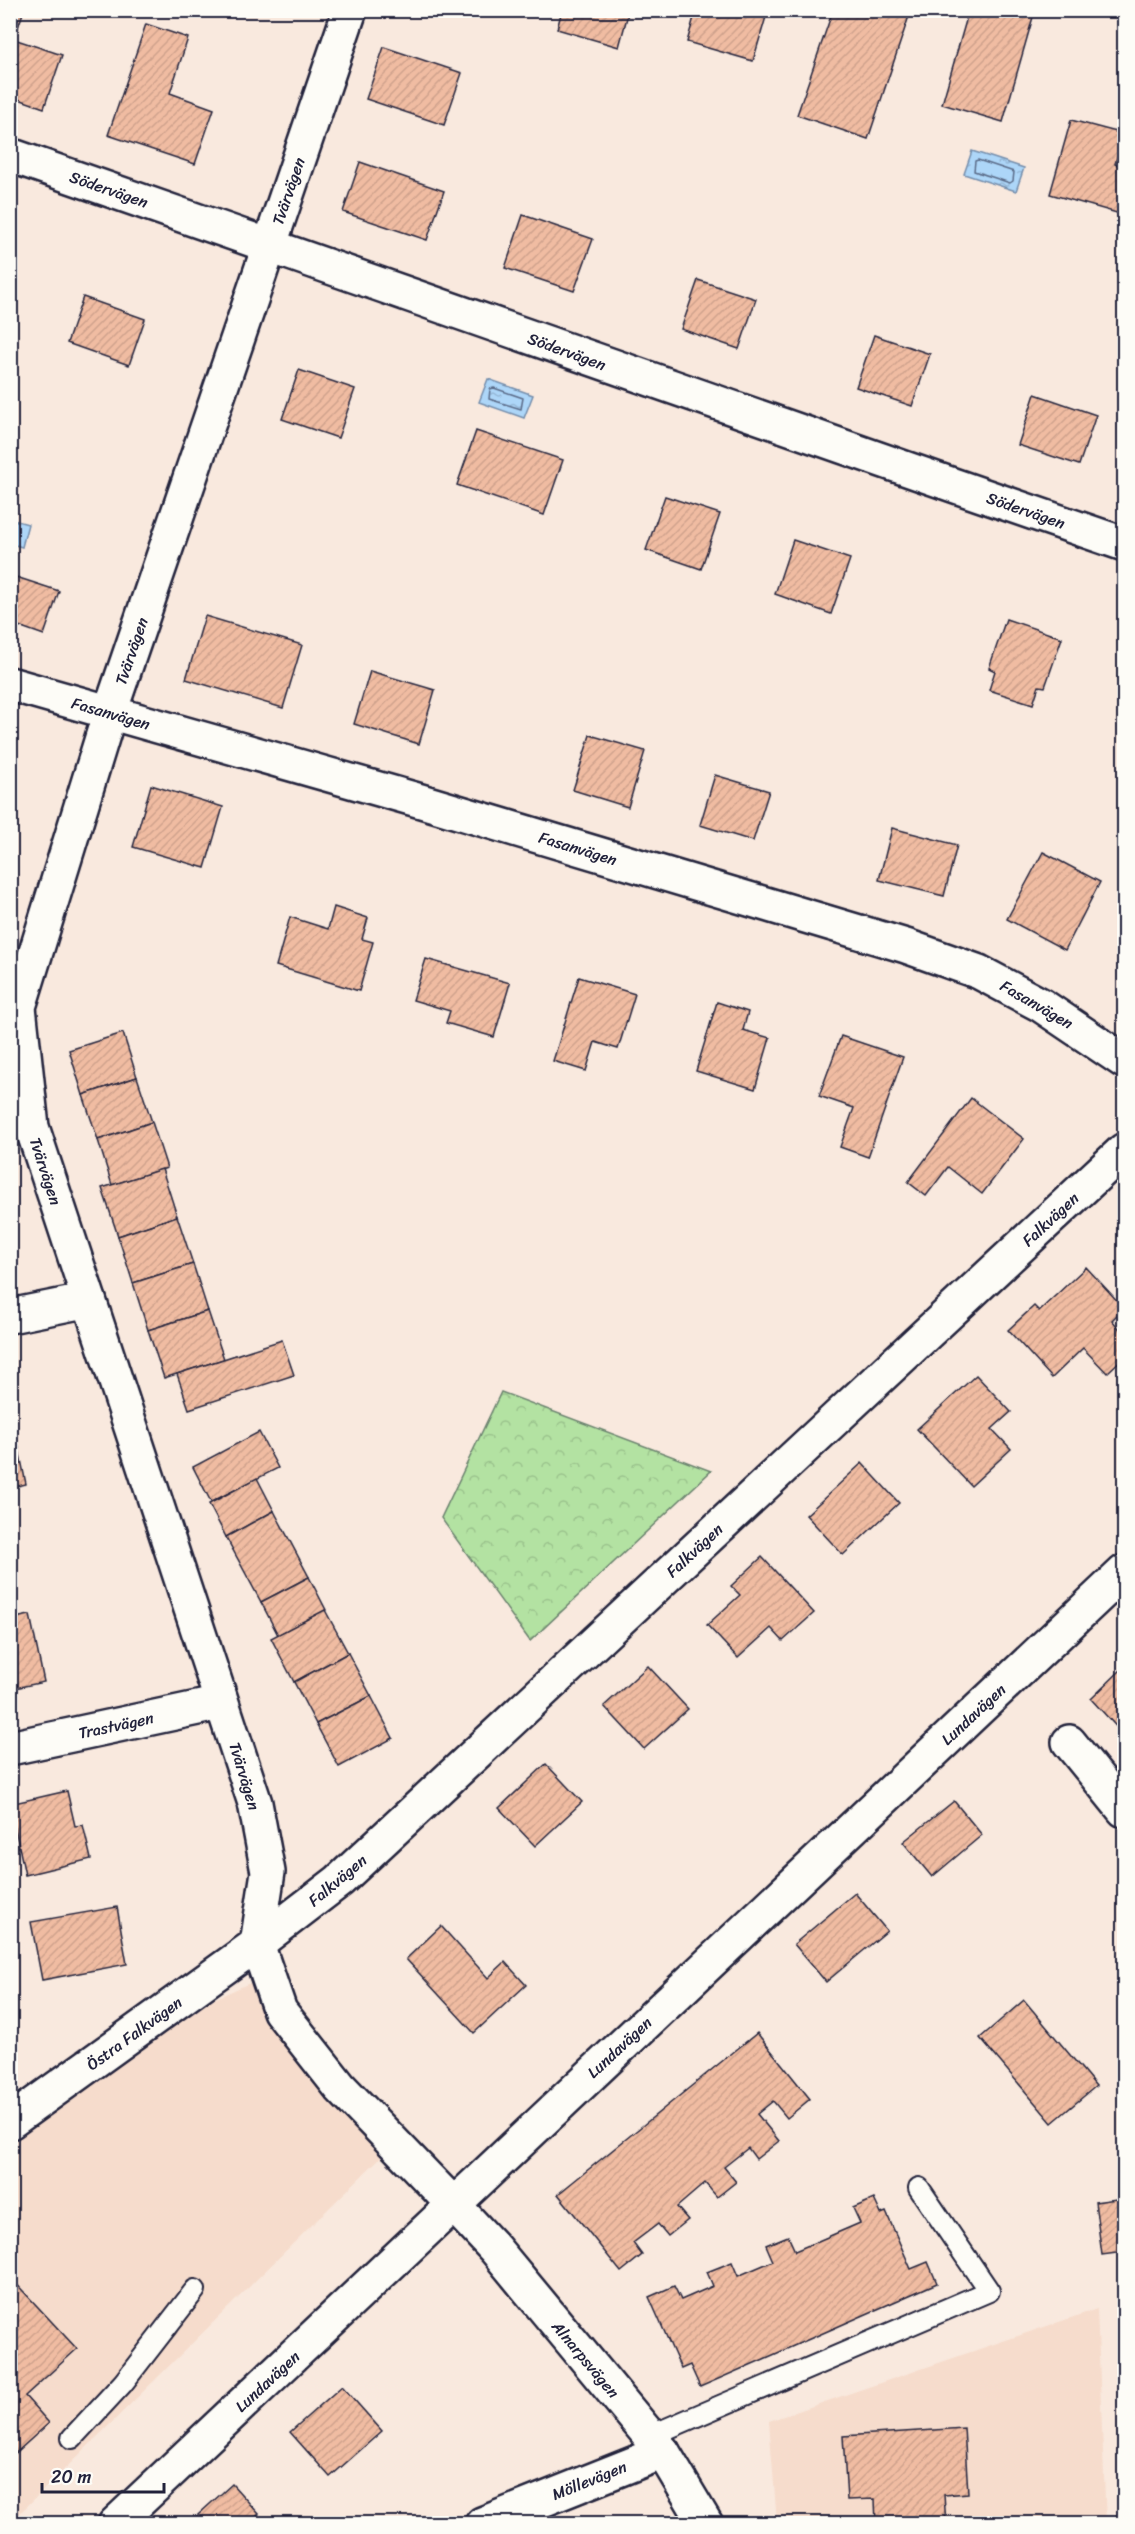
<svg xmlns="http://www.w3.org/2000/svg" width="1135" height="2534" font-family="Sriracha,sans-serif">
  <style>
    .built { fill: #f6dccc }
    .park { fill: url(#park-crowns); stroke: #6a826e; stroke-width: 1.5 }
    .water { fill: url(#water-ripples); stroke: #758eac; stroke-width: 1.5 }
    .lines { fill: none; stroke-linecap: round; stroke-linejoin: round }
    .shore { stroke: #5a6a87; stroke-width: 1.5 }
    .building { fill: url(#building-hatch); stroke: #22223b; stroke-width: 1.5 }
    .service-casing { stroke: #22223b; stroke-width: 24 }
    .minor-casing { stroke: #22223b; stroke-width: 38 }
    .tertiary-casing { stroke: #22223b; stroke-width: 38 }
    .secondary-casing { stroke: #22223b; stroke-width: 38 }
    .service { stroke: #fdfcf7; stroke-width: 20 }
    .minor { stroke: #fdfcf7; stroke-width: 33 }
    .tertiary { stroke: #fdfcf7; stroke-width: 33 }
    .secondary { stroke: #fdfcf7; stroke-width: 33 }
    .labels { text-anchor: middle; stroke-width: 4.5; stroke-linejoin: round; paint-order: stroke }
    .street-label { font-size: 16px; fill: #22223b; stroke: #fdfcf7 }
  </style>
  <defs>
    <pattern id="park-crowns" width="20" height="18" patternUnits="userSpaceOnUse" patternTransform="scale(1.5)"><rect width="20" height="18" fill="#b3e2a2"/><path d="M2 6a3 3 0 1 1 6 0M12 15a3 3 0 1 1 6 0" fill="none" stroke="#9ac28c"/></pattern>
    <pattern id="water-ripples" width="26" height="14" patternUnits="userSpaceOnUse" patternTransform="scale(1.5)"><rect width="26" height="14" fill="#add6f8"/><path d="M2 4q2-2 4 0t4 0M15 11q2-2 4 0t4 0" fill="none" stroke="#95b7d6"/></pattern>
    <pattern id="building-hatch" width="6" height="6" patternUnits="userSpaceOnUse" patternTransform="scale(1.5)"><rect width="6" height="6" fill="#f0bca2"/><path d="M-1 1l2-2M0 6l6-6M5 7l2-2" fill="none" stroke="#cea18c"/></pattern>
  </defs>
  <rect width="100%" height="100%" fill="#f9e9de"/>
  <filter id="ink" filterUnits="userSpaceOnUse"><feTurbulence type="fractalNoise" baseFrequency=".0167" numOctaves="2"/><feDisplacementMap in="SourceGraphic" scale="12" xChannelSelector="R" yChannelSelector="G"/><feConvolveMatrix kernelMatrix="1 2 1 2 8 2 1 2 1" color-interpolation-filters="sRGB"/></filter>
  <g filter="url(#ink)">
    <g class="built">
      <polygon points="252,1982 393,2145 11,2522 11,2124 130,2037"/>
      <polygon points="1097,2309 1106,2523 777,2523 769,2421"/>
    </g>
    <polygon class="park" points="501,1392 711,1471 530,1641 441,1518"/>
    <g class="water">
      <polygon points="972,151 1024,168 1016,191 964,174"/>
      <polygon points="488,379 533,395 524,418 479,402"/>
      <polygon points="10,519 28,524 22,547 11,544"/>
    </g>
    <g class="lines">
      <g class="shore">
        <polygon points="978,160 1014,172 1013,181 1010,183 974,171 975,161"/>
        <polygon points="494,388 523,398 521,409 489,399 490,389"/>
      </g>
    </g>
    <g class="building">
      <polygon points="10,10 24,10 14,39 62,55 44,108 10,96"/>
      <polygon points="562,10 629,10 619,47 557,29"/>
      <polygon points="696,10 768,10 753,61 687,42"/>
      <polygon points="833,10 911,10 868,139 797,115"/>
      <polygon points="969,10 1035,10 1003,122 942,104"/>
      <polygon points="146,24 188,38 170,93 214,109 195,164 108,135"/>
      <polygon points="384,47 462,73 444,125 366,99"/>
      <polygon points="1071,120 1124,134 1115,164 1124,167 1124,215 1050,194"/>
      <polygon points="360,162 444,191 427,240 343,212"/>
      <polygon points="523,215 593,239 574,291 505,268"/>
      <polygon points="698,280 756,299 739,349 681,329"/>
      <polygon points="83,297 145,319 129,365 67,343"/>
      <polygon points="874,335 930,354 912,406 856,387"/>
      <polygon points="299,370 355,389 338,438 282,419"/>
      <polygon points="1035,394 1096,415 1079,465 1018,445"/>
      <polygon points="476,431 563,460 544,515 457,485"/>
      <polygon points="665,496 720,514 701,569 646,550"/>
      <polygon points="793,540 850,559 831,614 775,594"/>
      <polygon points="10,575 59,591 44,635 10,623"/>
      <polygon points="205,616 302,645 283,708 186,679"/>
      <polygon points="1006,619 1062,638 1045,687 1039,686 1033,704 989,690 995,671 989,668"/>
      <polygon points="370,671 435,690 419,744 354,724"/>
      <polygon points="590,735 645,751 628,807 573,790"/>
      <polygon points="715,775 769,791 753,841 700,825"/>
      <polygon points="151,785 223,807 205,868 133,847"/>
      <polygon points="892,828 957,845 944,896 879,880"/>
      <polygon points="1043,852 1100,882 1065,950 1007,919"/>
      <polygon points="334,907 368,918 362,939 373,942 359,991 276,966 290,917 328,929"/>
      <polygon points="426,959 510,983 494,1037 446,1023 450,1011 413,1000"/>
      <polygon points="579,977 635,994 618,1049 595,1042 586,1071 553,1061"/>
      <polygon points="717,1002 748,1012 743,1030 770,1038 755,1089 696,1071"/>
      <polygon points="123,1033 137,1077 83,1095 69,1050"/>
      <polygon points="841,1036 903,1057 868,1157 840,1147 854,1108 819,1096"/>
      <polygon points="137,1077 152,1122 98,1140 83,1095"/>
      <polygon points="971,1098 1024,1139 982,1194 948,1167 926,1196 908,1182"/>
      <polygon points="152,1122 167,1168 112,1185 98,1140"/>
      <polygon points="162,1169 177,1216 118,1236 102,1188"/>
      <polygon points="177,1216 193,1264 133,1283 118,1236"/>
      <polygon points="1124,1222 1124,1234 1119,1228"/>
      <polygon points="193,1264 208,1311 148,1330 133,1283"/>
      <polygon points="1086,1267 1124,1308 1112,1320 1124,1334 1124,1357 1107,1373 1083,1348 1052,1378 1008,1330 1034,1306 1039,1311"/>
      <polygon points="208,1311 224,1359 164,1378 148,1330"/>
      <polygon points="282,1340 294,1375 189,1409 177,1374"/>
      <polygon points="976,1375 1011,1412 992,1429 1011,1449 971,1486 917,1429"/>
      <polygon points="10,1406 26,1484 10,1488"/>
      <polygon points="259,1432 278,1468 211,1502 193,1467"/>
      <polygon points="862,1463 899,1503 843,1555 806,1515"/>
      <polygon points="257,1478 274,1511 226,1537 209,1504"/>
      <polygon points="274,1511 309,1577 261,1602 226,1537"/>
      <polygon points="762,1557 814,1613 783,1641 771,1628 738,1658 707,1625 740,1595 731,1586"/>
      <polygon points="309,1577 326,1610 278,1635 261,1602"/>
      <polygon points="325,1610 348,1653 294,1682 271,1638"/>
      <polygon points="30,1615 44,1682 10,1689 10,1619"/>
      <polygon points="348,1653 371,1696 316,1724 294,1682"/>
      <polygon points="648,1666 688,1709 644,1749 604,1706"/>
      <polygon points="1124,1667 1124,1735 1091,1699"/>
      <polygon points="371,1696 393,1738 339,1767 316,1724"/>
      <polygon points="546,1764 582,1802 535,1846 499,1808"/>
      <polygon points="67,1791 75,1826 83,1825 91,1859 25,1875 10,1804"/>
      <polygon points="954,1801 982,1835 932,1877 903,1842"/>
      <polygon points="855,1893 887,1931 826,1982 794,1944"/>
      <polygon points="117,1907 127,1964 42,1980 31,1922"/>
      <polygon points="441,1926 488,1978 505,1962 526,1985 474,2033 406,1959"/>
      <polygon points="1024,2000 1096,2086 1052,2123 980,2038"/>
      <polygon points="757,2033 810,2099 787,2118 773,2101 757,2114 779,2141 756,2159 748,2148 724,2167 736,2182 717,2197 705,2183 677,2207 688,2220 668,2236 658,2224 633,2243 642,2255 621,2272 558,2194"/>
      <polygon points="1124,2198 1124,2252 1102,2255 1095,2202"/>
      <polygon points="874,2199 881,2214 886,2212 911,2269 928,2262 937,2283 700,2387 690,2365 681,2369 649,2297 674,2286 681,2300 713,2286 707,2272 732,2262 738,2276 773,2261 766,2245 788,2236 795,2251 860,2223 853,2208"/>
      <polygon points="10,2277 77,2349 25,2396 49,2423 10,2458"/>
      <polygon points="342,2386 382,2431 330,2477 290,2432"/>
      <polygon points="964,2428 968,2493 944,2495 946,2524 876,2524 875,2499 847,2500 843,2436"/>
      <polygon points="232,2484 259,2514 249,2524 188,2524"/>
    </g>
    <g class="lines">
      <defs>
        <g id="service">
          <polyline points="650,2436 989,2291 919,2188"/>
          <polyline points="72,2438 123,2383 195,2290"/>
        </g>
        <g id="minor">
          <polyline points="350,10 110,712 19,1007 32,1127 255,1803 268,1872 257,1944 280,2011 340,2087 453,2204"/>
          <path d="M10,155C383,282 752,417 1124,544"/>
          <polyline points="10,684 421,801 906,946 979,972 1041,1005 1124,1061"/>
          <polyline points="10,1316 89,1300"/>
          <polyline points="1069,1742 1124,1810"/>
          <polyline points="10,1748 221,1703"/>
          <polyline points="10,2122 257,1944 339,1881 1124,1150"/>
          <polyline points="482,2524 663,2452"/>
        </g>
        <polyline id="tertiary" points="453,2204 495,2249 663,2452 706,2524"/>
        <polyline id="secondary" points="115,2524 1124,1572"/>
      </defs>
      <use href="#service" class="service-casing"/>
      <use href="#minor" class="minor-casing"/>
      <use href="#tertiary" class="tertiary-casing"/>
      <use href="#secondary" class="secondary-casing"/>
      <use href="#service" class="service"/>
      <use href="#minor" class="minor"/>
      <use href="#tertiary" class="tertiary"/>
      <use href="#secondary" class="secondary"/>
    </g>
  </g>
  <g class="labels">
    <g class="street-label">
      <text transform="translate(109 189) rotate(19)" y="6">Södervägen</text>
      <text transform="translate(288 191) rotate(-71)" y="6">Tvärvägen</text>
      <text transform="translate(567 351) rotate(20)" y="6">Södervägen</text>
      <text transform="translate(1026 510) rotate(19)" y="6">Södervägen</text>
      <text transform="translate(131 651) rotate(-71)" y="6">Tvärvägen</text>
      <text transform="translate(111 713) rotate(16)" y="6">Fasanvägen</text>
      <text transform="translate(578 848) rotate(17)" y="6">Fasanvägen</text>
      <text transform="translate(1037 1004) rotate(30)" y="6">Fasanvägen</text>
      <text transform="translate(46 1171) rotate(72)" y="6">Tvärvägen</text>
      <text transform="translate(1050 1219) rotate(-43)" y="6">Falkvägen</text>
      <text transform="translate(694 1550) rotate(-43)" y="6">Falkvägen</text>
      <text transform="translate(973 1714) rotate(-43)" y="6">Lundavägen</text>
      <text transform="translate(116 1725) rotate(-12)" y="6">Trastvägen</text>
      <text transform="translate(245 1776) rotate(73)" y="6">Tvärvägen</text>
      <text transform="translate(337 1880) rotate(-40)" y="6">Falkvägen</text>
      <text transform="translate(134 2033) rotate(-36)" y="6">Östra Falkvägen</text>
      <text transform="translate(619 2047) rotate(-43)" y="6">Lundavägen</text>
      <text transform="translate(586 2359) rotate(50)" y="6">Alnarpsvägen</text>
      <text transform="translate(267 2381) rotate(-43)" y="6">Lundavägen</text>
      <text transform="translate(589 2480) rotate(-22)" y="6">Möllevägen</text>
    </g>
  </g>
  <rect width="1135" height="2534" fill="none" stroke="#fdfcf7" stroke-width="36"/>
  <rect x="18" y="18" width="1099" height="2498" fill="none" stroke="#22223b" stroke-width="2" filter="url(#ink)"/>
  <path d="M42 2483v9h122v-9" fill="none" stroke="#22223b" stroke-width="3"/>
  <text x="51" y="2483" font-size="18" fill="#22223b" stroke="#fdfcf7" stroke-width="4.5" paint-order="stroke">20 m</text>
</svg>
